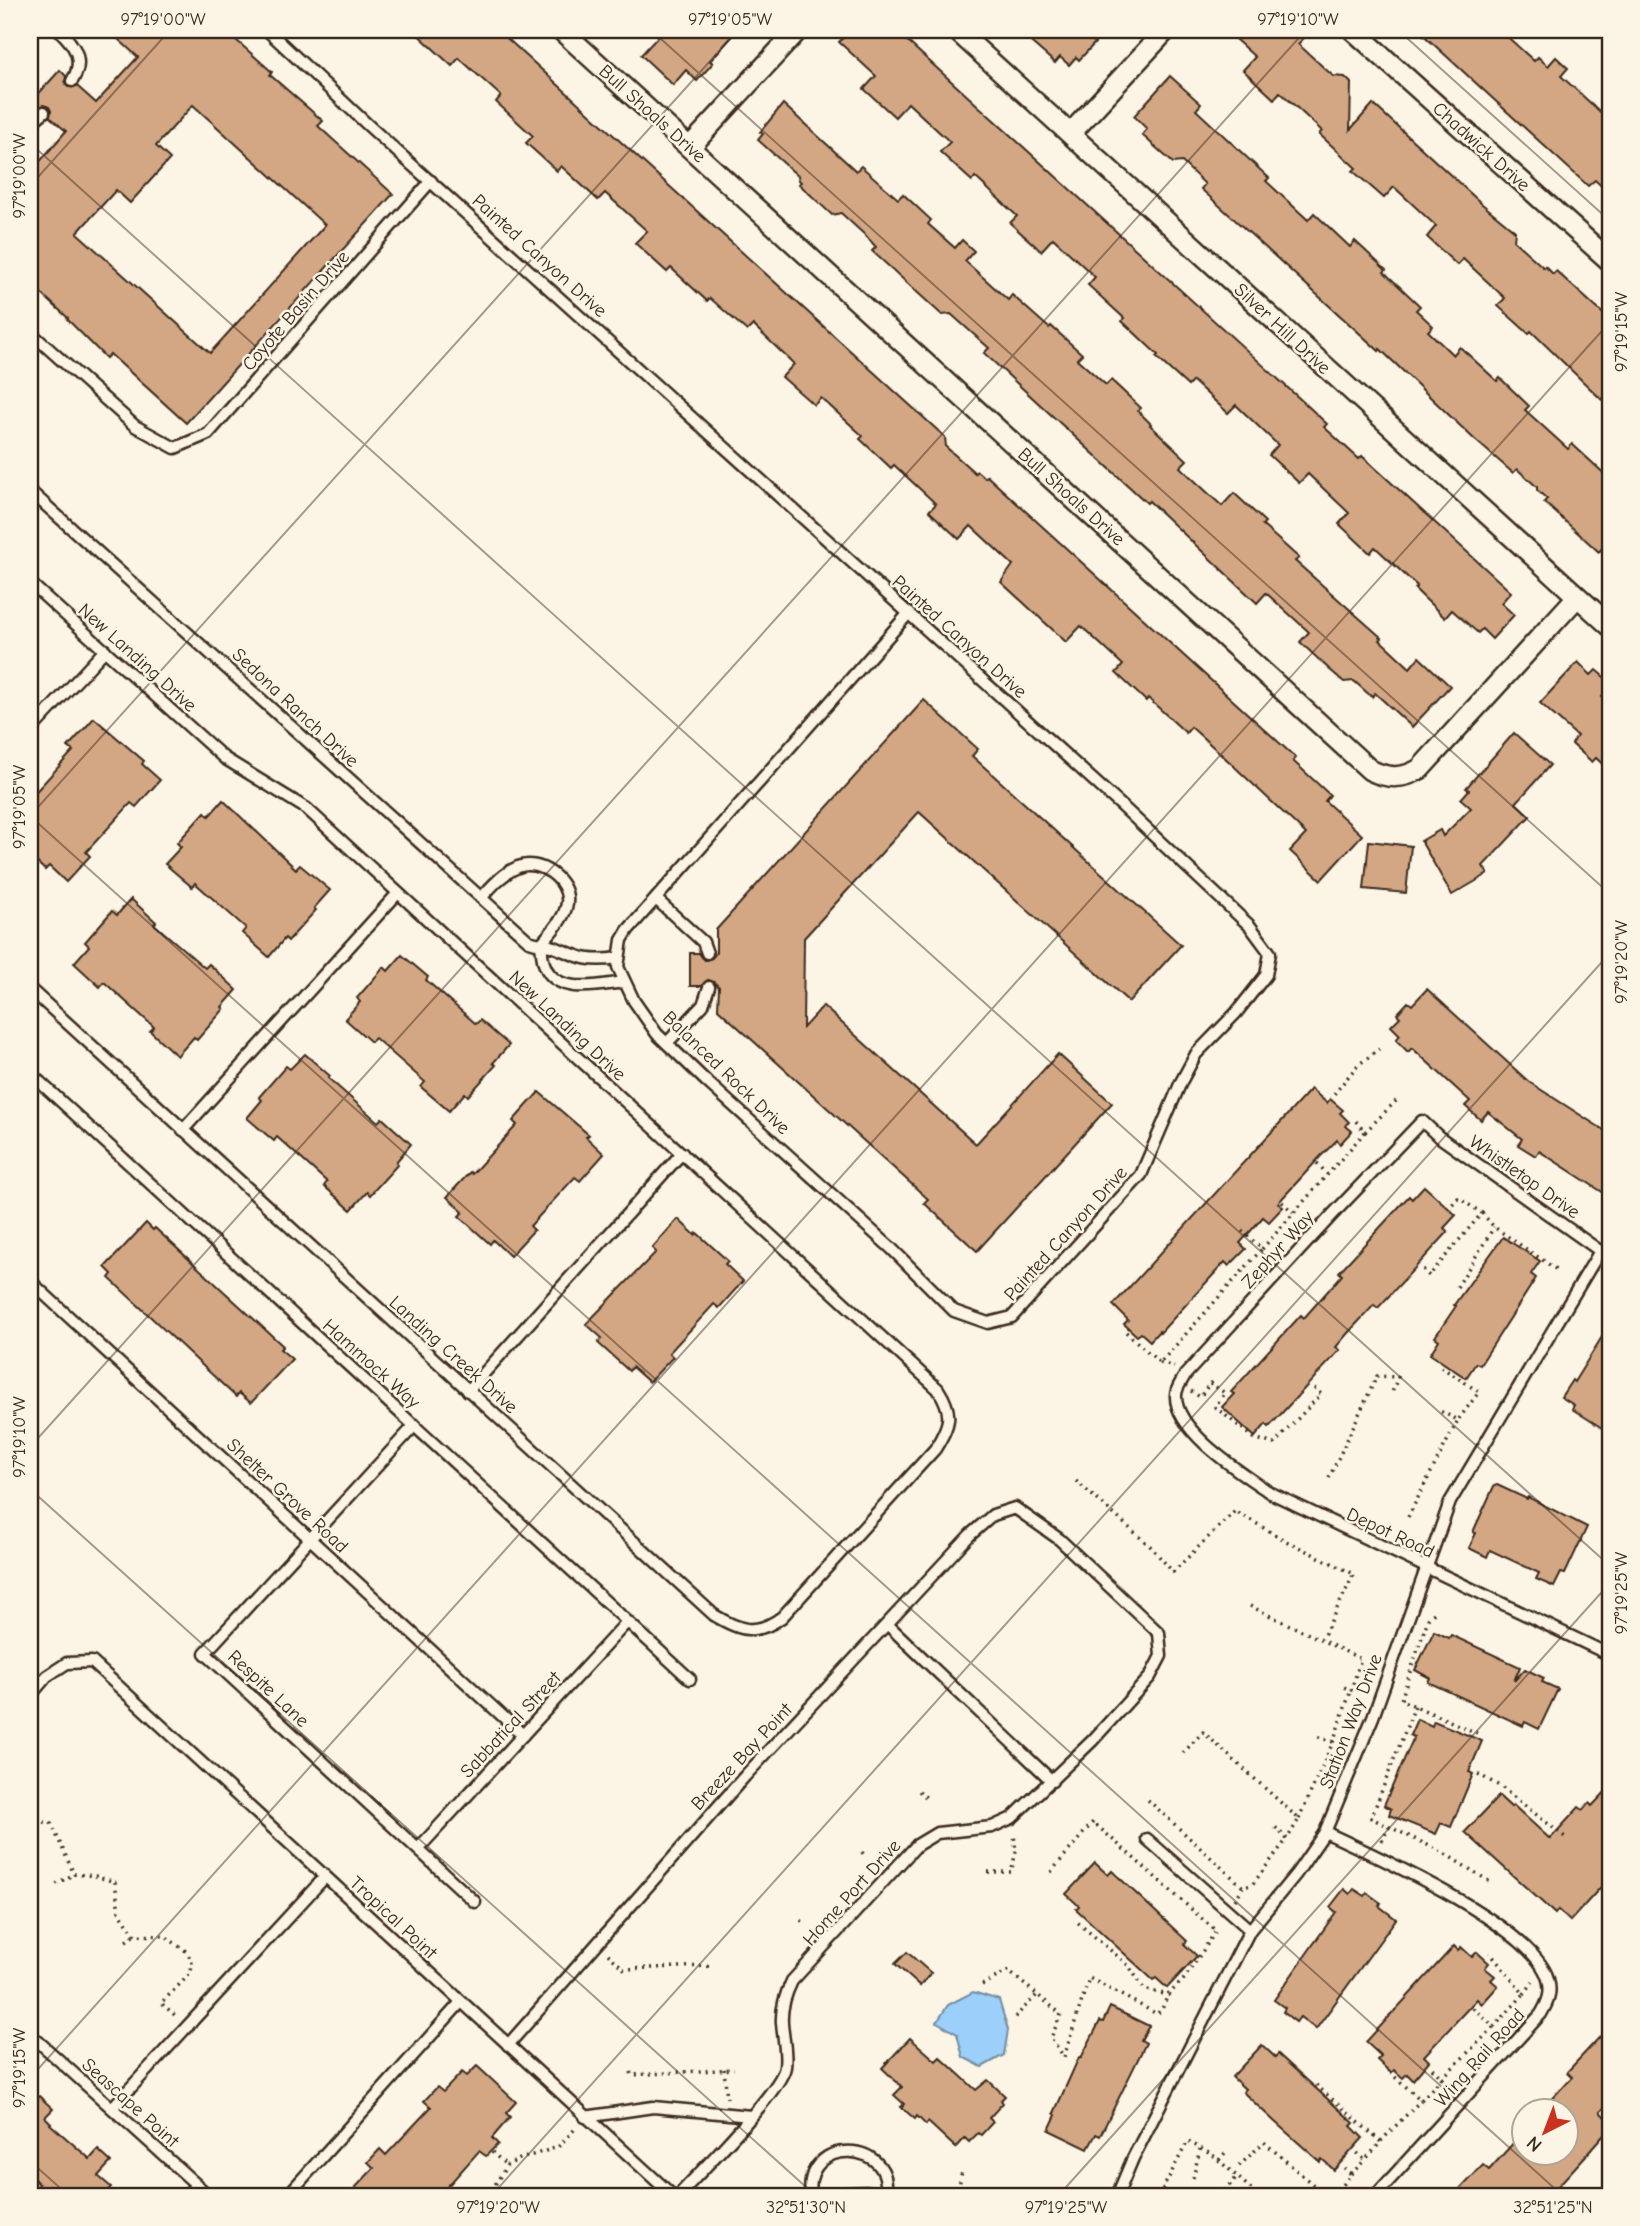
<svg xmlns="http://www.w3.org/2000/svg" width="1640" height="2226" font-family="'Comic Neue',sans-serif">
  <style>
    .water { fill: #9ccff9; stroke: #758da1; stroke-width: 2 }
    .building { fill: #d3a784; stroke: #3b2a1e; stroke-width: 2; fill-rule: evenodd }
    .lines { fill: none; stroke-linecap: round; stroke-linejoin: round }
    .service-casing { stroke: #3b2a1e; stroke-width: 15 }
    .minor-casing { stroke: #3b2a1e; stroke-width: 24 }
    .path { stroke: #3b2a1e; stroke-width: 3.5; stroke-dasharray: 2 5; stroke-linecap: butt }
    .service { stroke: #fcf5e5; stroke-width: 10 }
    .minor { stroke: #fcf5e5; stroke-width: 19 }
    .ticks { fill: none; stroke: #3b2a1e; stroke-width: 2; stroke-opacity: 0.45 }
    .labels { text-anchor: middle; stroke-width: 5; stroke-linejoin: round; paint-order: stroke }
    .street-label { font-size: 19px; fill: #3b2a1e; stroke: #fcf5e5 }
    .neatline { fill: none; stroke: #3b2a1e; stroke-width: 2.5 }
    .ticks-label { font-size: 18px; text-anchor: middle; fill: #3b2a1e }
  </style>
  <rect width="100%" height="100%" fill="#fcf5e5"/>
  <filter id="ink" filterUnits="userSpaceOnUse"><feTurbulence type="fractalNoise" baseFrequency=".0143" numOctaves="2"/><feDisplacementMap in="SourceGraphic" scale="14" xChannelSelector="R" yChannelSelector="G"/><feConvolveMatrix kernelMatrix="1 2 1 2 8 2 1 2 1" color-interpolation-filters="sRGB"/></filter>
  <g filter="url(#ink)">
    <polygon class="water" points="973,1992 999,2000 1008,2030 1004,2055 982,2067 963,2057 957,2034 937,2022 948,2005"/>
    <g class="building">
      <path d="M108,30H245L236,40L272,72L270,75L323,121L318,126L393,194L186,423L110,354L106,358L67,319L68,318L30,283V173L66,131L50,117L51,111L49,107L43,105L39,107L32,101L60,70L66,76L65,82L68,87L77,86L96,103L138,57ZM193,105L325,225L210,353L77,233L116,190L130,203L170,159L156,146Z"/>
      <polygon points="413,30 498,30 945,437 946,447 975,473 977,471 985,478 987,476 1296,758 1293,761 1330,795 1325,801 1362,835 1321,880 1290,851 1306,834 1221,754 1191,727 1186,733 1148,698 1146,701 1116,673 1123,665 1081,626 1066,642 1001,582 1013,565 971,526 959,539 929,511 936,504 894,465 891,468 860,439 863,436 821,398 814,405 782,377 794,364 753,325 747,331 710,298 707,301 671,268 667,272 635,243 647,231 605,193 598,200 561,166 557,171 526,143 533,136 496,102 501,96 459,58 452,66"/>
      <polygon points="664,30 738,30 710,61 713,63 697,81 686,70 673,85 641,55"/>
      <polygon points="850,30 895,30 1311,409 1327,424 1324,427 1359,459 1362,456 1511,592 1501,603 1514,615 1492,639 1482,629 1478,633 1452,610 1445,618 1415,589 1417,586 1375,547 1370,553 1339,524 1349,513 1308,474 1299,483 1269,455 1278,445 1236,405 1228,413 1193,381 1188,386 1156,357 1158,355 1122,321 1124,318 1088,285 1095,277 1053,238 1041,251 1010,223 1017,216 975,177 972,181 940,152 950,142 908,103 895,117 864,89 876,76 839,42"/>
      <polygon points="1017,30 1096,30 1089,38 1095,43 1079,60 1076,57 1069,65 1060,57 1055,63"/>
      <polygon points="1225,30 1292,30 1303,39 1298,44 1333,76 1345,77 1351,83 1350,130 1373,104 1482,204 1515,231 1514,241 1544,268 1545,266 1553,274 1556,271 1610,320 1610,391 1602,400 1531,331 1529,334 1498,306 1505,298 1463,259 1457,265 1427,237 1436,226 1394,187 1384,198 1353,171 1356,168 1319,134 1322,131 1280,92 1274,99 1243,70 1255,57"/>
      <polygon points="1418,30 1500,30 1534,61 1538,57 1548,66 1556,57 1568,68 1561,76 1610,121 1610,194 1595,180 1588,186"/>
      <polygon points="1170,76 1201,104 1196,110 1269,178 1266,181 1308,220 1314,213 1350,247 1355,241 1386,270 1384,272 1420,306 1416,310 1433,326 1428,331 1453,355 1460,347 1497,381 1500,378 1529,406 1525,410 1568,449 1572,444 1610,479 1610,539 1599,552 1544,502 1547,499 1537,490 1537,487 1517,469 1513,473 1474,439 1380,349 1379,351 1201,189 1205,184 1182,162 1173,163 1142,135 1147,129 1134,116"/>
      <polygon points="783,104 856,171 861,166 898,199 903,194 931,220 928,224 955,248 962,240 974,251 965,261 1008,300 1012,295 1049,328 1051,326 1082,354 1077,359 1106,385 1111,380 1141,408 1138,411 1151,424 1150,425 1187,460 1180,467 1222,506 1234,493 1265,522 1262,525 1299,558 1295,561 1382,638 1380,640 1410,668 1419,657 1450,686 1412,727 1375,693 1372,697 1354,681 1344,682 1329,669 1300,642 1309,632 1266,593 1257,603 1149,501 1147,503 984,353 989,348 951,314 942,315 872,251 876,247 866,236 841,213 832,215 799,184 801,182 798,179 799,177 758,140 763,134 760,132"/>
      <polygon points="1578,662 1591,675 1596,670 1610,682 1610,687 1602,697 1610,704 1610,771 1596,758 1592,762 1572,744 1577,736 1540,703"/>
      <polygon points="924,700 978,749 972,756 1181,945 1129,1002 919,812 804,938 803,1028 823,1006 976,1144 1058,1054 1112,1103 977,1251 924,1203 928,1199 718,1009 719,987 714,982 708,980 701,986 690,986 690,953 699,953 705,960 712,958 716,953 716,930"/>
      <polygon points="94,718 144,761 142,764 160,780 136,807 131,803 86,852 90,856 66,882 49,866 45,870 30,856 30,798 73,751 68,747"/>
      <polygon points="1514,733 1550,765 1516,803 1530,816 1483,866 1488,874 1452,895 1421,841 1440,830 1443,836 1471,808 1461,799 1469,790 1466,788"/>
      <polygon points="223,800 296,869 300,865 330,890 314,908 316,910 288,941 285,938 269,957 242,933 246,928 195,883 192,887 165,864 181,847 177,843 205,812 209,816"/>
      <polygon points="1369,841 1411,846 1406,893 1364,889"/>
      <polygon points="131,899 156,922 154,924 205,968 209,964 237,990 222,1007 224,1009 197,1040 194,1037 177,1056 150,1031 154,1027 104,982 100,987 74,963 89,946 85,942 112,911 117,915"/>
      <polygon points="402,955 428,977 426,980 476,1024 480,1020 509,1045 493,1063 496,1065 468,1096 465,1093 449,1111 421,1087 425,1082 375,1038 371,1042 345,1019 360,1002 357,998 384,967 388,971"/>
      <polygon points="1427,989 1529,1082 1610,1134 1610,1197 1539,1151 1536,1156 1518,1145 1522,1139 1488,1112 1481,1120 1465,1106 1470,1101 1412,1048 1408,1052 1396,1040 1400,1035 1391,1026 1400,1017 1397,1014 1408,1002 1412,1005"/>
      <polygon points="305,1054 330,1076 328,1078 378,1122 382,1118 411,1144 396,1162 398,1164 370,1195 367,1192 351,1210 324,1186 327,1182 277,1137 274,1141 247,1118 262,1100 259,1097 286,1066 290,1069"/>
      <polygon points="1311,1089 1327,1103 1330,1099 1343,1110 1340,1113 1349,1122 1346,1126 1352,1131 1340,1144 1337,1140 1320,1157 1278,1203 1283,1207 1269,1222 1263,1217 1240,1243 1246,1249 1229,1266 1225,1262 1160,1333 1159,1331 1150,1341 1141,1333 1137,1336 1124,1324 1128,1320 1113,1305"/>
      <polygon points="539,1092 589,1135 586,1137 604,1154 580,1181 575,1177 530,1226 534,1230 510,1256 493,1240 490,1244 459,1216 463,1212 447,1197 470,1172 472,1174 517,1125 513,1121"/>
      <polygon points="1424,1186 1456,1215 1444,1228 1448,1232 1378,1308 1374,1305 1347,1334 1336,1347 1340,1350 1269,1427 1266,1424 1255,1437 1222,1407 1234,1394 1231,1392 1301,1315 1304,1318 1342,1275 1339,1272 1409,1196 1412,1199"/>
      <polygon points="678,1219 695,1235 697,1233 728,1261 725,1264 743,1281 719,1308 714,1304 669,1353 673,1357 649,1382 632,1367 629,1371 598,1343 602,1338 586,1324 656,1252 652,1248"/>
      <polygon points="146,1223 153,1230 155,1228 283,1346 280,1349 292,1359 251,1403 239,1393 236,1397 109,1278 112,1274 105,1267"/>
      <polygon points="1503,1237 1540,1261 1531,1274 1536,1278 1480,1365 1476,1363 1466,1378 1430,1354 1439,1340 1435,1337 1456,1306 1454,1305"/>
      <polygon points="1610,1324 1610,1433 1572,1409 1574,1405 1561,1397 1572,1380 1574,1382"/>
      <polygon points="1497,1485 1527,1499 1528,1497 1587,1527 1565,1574 1561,1573 1554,1587 1536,1579 1539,1573 1490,1550 1487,1557 1469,1548 1476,1533 1473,1532 1494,1486"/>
      <polygon points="1434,1631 1449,1638 1451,1635 1520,1667 1514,1681 1525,1669 1544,1678 1542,1682 1558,1689 1539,1729 1525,1722 1523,1726 1428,1682 1430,1678 1415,1670"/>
      <polygon points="1417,1719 1432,1726 1434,1721 1482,1741 1469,1772 1473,1774 1451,1827 1441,1823 1436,1834 1389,1815 1391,1809 1384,1805 1414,1737 1410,1735"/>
      <polygon points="1610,1787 1610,1877 1570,1921 1558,1910 1555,1914 1465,1832 1499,1796 1511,1807 1513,1805 1550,1839 1579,1807 1583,1810 1589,1803 1592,1806"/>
      <polygon points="1095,1863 1108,1875 1112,1871 1187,1941 1184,1944 1197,1956 1167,1988 1156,1978 1153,1980 1076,1909 1079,1906 1066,1894"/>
      <polygon points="1344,1889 1350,1894 1354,1889 1365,1896 1367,1893 1381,1903 1379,1906 1396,1919 1316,2029 1300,2017 1296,2022 1283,2012 1285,2008 1274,2000 1336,1912 1330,1907"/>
      <polygon points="1454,1946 1458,1950 1461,1947 1472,1957 1477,1952 1489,1963 1485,1968 1495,1976 1491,1980 1498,1986 1482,2004 1477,1999 1424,2056 1429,2061 1413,2080 1407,2074 1403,2078 1394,2070 1391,2073 1377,2060 1381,2056 1366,2042"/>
      <polygon points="907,1952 931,1973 920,1986 895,1964"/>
      <polygon points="1110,2007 1149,2026 1141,2040 1146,2043 1100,2136 1096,2134 1088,2149 1049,2130 1056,2115 1054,2113 1079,2057 1081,2058 1100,2021 1103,2022"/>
      <polygon points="1610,2026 1610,2102 1600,2112 1610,2122 1610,2128 1589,2152 1549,2196 1454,2196 1483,2165 1489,2170 1524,2131 1524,2152 1566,2152 1566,2110 1541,2110 1572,2077 1567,2072"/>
      <polygon points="910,2038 936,2061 940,2057 976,2090 988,2080 1005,2096 1001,2100 1003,2103 989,2118 993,2122 981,2135 978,2133 969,2142 965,2138 956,2148 928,2122 926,2125 917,2116 915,2119 901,2107 904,2104 894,2095 902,2087 882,2068"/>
      <polygon points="1262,2045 1275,2057 1278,2054 1354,2123 1351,2126 1363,2138 1334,2170 1322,2159 1320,2162 1274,2121 1243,2092 1245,2089 1232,2077"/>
      <polygon points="477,2066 516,2102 506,2113 510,2117 492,2138 498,2144 486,2156 479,2151 439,2196 364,2196 355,2188 374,2168 368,2162 380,2149 386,2155 431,2107 424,2101 437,2087 443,2092 462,2072 467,2076"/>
      <polygon points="39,2096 53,2109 45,2117 51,2123 50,2124 90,2159 98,2150 111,2162 98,2176 111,2187 103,2196 30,2196 39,2184 30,2175 30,2104"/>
    </g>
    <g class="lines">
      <defs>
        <g id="service">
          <path d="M59,30C75,45 85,61 72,81"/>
          <polyline points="267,30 370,127 1123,807 1250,926 1270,953 1266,975 1236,1013 1196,1054 1181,1082 1141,1175 1012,1317 988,1323 954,1311 891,1248 706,1081 657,1034 634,1001 618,967 622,940 628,930 909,613"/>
          <polyline points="30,124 44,112"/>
          <polyline points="30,332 135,426 175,448 208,434 431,181"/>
          <path d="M30,491L529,941C538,944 549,945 557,948C583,959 590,962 619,958"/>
          <path d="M30,583L224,758L307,809L938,1389C954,1414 950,1424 935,1449L782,1617C757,1636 740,1631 714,1615L30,989"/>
          <polyline points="30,731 105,650"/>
          <path d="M481,898C492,886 503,873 518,867C539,858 570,880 567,903C565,919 550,933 541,944"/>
          <polyline points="656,899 703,942 707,953"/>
          <path d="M541,944C542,951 542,960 545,966C557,996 600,985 624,982"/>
          <polyline points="667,1043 703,1005 709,987"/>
          <polyline points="30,1073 690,1679"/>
          <polyline points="183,1130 398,893"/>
          <path d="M1610,1255L1600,1251L1438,1136L1422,1121L1333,1214L1185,1375C1182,1381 1176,1388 1176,1395C1174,1431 1242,1473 1269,1492L1610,1655"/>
          <polyline points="30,1281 523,1735"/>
          <polyline points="468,1391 682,1153"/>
          <polyline points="415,1425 205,1653 475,1902"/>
          <polyline points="888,1625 1052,1781"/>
          <polyline points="30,1696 47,1676 67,1663 92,1662 673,2196"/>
          <path d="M1325,1832C1374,1855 1533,1926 1548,1979C1552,1993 1548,2002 1541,2014L1375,2196"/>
          <polyline points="1147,1839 1250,1930"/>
          <polyline points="418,1849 627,1622"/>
          <polyline points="30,2034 209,2196"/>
          <path d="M508,2045L745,1776L970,1535L993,1515L1015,1508L1059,1539L1159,1633L1161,1656L1150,1677L1093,1740L1012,1818L992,1827L937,1833L917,1845L792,1981C785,1995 781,2008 782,2023C783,2038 787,2052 785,2067C782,2090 698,2174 678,2196"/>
          <polyline points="112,2108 325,1877"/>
          <polyline points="585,2117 653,2107 751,2116"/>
          <polyline points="186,2196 196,2185"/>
          <polyline points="287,2196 461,2002"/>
          <path d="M811,2196C802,2135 897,2139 885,2196"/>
          <path d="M830,2196C856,2190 883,2192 909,2196"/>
          <polyline points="1117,2196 1133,2158 1250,1930 1296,1874 1325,1832 1373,1717 1450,1502 1600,1251"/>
        </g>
        <g id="minor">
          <path d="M561,30L1370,770C1388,779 1403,779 1420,769L1577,597"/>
          <polyline points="956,30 1610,626"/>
          <polyline points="1353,30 1610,261"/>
          <polyline points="1071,133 1166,30"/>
          <polyline points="690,147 798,30"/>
        </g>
      </defs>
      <use href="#service" class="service-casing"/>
      <use href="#minor" class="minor-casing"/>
      <g class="path">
        <polyline points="1334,1094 1357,1066 1379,1049"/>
        <polyline points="1365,1132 1397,1100"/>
        <polyline points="1317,1163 1327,1174"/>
        <polyline points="1282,1202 1293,1212"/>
        <polyline points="1482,1213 1494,1227 1557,1270"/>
        <polyline points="1262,1249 1365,1132 1354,1119"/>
        <polyline points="1423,1269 1429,1276 1482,1213 1458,1198 1449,1208"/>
        <polyline points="1457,1287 1494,1227"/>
        <polyline points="1126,1332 1160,1363 1262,1249 1242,1231"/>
        <polyline points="1160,1363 1174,1367"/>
        <polyline points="1441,1367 1479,1392 1458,1420"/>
        <polyline points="1191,1391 1200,1397 1210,1383 1225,1393 1215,1407 1254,1438 1274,1444 1321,1394 1311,1385"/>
        <polyline points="1329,1478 1377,1376 1398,1377 1391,1395"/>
        <polyline points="1076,1481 1150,1546 1173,1572 1235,1511 1286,1541 1354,1574 1322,1639"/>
        <polyline points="1408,1517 1458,1420 1440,1411"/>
        <polyline points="1250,1606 1361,1659 1351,1690 1344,1687"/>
        <polyline points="1434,1613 1428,1619 1401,1700 1477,1733"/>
        <polyline points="1415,1706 1371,1818 1442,1852 1492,1883"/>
        <polyline points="1333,1742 1351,1690"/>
        <polyline points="1183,1753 1203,1732 1299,1819 1287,1839 1275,1827"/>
        <polyline points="1478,1774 1501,1787 1565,1837"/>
        <polyline points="919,1791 929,1800"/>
        <polyline points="1148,1800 1243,1887 1252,1885 1287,1839"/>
        <polyline points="1299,1819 1333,1742 1316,1736"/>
        <polyline points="30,1820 51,1823 74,1874 95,1876 115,1882 119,1911 135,1935 165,1936 187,1952 192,1963 191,1973 161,2003 177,2017"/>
        <polyline points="1382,1841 1389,1827"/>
        <polyline points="862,1852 864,1855"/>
        <polyline points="988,1872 1011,1872 1016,1852 1014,1834"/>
        <polyline points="1051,1872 1093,1822 1216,1931 1184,1979 1168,1995 1144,1989 1129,1966 1076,1921"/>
        <polyline points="56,1884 74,1874"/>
        <polyline points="1235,1900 1243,1887"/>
        <polyline points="801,1920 804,1923"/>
        <polyline points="126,1941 135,1935"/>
        <polyline points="608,1954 624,1969 711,1966"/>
        <polyline points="982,1985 1008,1971 1061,2014 1051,2038 1064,2057 1089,1978 1157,2014 1162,2009 1168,1995"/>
        <polyline points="1524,1994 1533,1982"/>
        <polyline points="1473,2008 1494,2027 1524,1994 1490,1953"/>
        <polyline points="1015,2017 1037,1995"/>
        <polyline points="724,2069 727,2098"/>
        <polyline points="631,2072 632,2075 734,2069"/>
        <polyline points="1395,2077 1421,2100 1442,2078 1432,2068"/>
        <polyline points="1442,2078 1494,2027"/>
        <polyline points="1316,2085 1381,2142 1365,2160 1353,2149"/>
        <polyline points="1381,2141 1421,2100"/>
        <polyline points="492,2152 506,2165"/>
        <polyline points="1219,2160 1225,2153"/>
        <polyline points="1239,2166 1264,2142 1326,2196"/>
        <polyline points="1351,2174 1365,2160"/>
        <polyline points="1193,2178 1200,2149"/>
        <polyline points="488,2196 507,2165 520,2159 558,2147 576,2128"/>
        <polyline points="957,2196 962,2171"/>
        <polyline points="1159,2196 1188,2141 1214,2156 1259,2196"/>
        <polyline points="1220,2196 1237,2177"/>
        <polyline points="1335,2196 1351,2174 1344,2168"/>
      </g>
      <use href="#service" class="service"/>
      <use href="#minor" class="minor"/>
    </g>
  </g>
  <path class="ticks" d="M651,30L1610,894M1398,30L1610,221M30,143L1610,1566M30,186L170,30M30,816L738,30M30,816L1563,2196M30,1447L1306,30M30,1489L816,2196M30,2078L1610,322M30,2161L69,2196M491,2196L1610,953M1058,2196L1610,1583"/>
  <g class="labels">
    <g class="street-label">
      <text transform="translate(653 113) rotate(42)" y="7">Bull Shoals Drive</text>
      <text transform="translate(1482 146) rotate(42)" y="7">Chadwick Drive</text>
      <text transform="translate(540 255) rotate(42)" y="7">Painted Canyon Drive</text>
      <text transform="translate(295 310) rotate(-49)" y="7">Coyote Basin Drive</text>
      <text transform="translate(1283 328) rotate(43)" y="7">Silver Hill Drive</text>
      <text transform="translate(1072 496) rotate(42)" y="7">Bull Shoals Drive</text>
      <text transform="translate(960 636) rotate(42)" y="7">Painted Canyon Drive</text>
      <text transform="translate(138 657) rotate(42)" y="7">New Landing Drive</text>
      <text transform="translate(296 707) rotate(43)" y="7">Sedona Ranch Drive</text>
      <text transform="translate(568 1025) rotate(43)" y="7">New Landing Drive</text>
      <text transform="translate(727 1072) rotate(44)" y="7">Balanced Rock Drive</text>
      <text transform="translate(1525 1176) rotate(35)" y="7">Whistletop Drive</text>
      <text transform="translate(1065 1233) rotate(-48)" y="7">Painted Canyon Drive</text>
      <text transform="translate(1277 1249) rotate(-48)" y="7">Zephyr Way</text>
      <text transform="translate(454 1354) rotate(42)" y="7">Landing Creek Drive</text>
      <text transform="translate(372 1363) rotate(42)" y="7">Hammock Way</text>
      <text transform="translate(288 1495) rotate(43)" y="7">Shelter Grove Road</text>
      <text transform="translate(1391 1532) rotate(25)" y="7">Depot Road</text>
      <text transform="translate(269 1688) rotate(43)" y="7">Respite Lane</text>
      <text transform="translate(1350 1721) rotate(-69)" y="7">Station Way Drive</text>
      <text transform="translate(510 1724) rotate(-47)" y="7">Sabbatical Street</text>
      <text transform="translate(741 1756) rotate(-47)" y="7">Breeze Bay Point</text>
      <text transform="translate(851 1892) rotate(-48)" y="7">Home Port Drive</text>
      <text transform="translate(394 1917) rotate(43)" y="7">Tropical Point</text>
      <text transform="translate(1479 2057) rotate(-48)" y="7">Wing Rail Road</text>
      <text transform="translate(131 2102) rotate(42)" y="7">Seascape Point</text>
    </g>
  </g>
  <rect width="1640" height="2226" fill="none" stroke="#fcf5e5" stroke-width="77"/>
  <g transform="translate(1545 2132) rotate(222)"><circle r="33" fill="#fcf5e5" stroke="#afa495" stroke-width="2"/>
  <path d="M0-5L12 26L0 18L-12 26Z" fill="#c8321e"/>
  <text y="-10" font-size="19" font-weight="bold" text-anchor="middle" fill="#3b2a1e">N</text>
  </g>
  <rect x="38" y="38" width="1564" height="2150" class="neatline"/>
  <g class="ticks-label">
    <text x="163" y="25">97°19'00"W</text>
    <text x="730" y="25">97°19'05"W</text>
    <text x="1298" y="25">97°19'10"W</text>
    <text transform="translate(19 176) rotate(-90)" y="6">97°19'00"W</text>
    <text transform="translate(1621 332) rotate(-90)" y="6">97°19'15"W</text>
    <text transform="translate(19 807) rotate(-90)" y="6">97°19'05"W</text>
    <text transform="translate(1621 962) rotate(-90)" y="6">97°19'20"W</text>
    <text transform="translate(19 1437) rotate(-90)" y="6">97°19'10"W</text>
    <text transform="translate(1621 1593) rotate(-90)" y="6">97°19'25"W</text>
    <text transform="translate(19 2068) rotate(-90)" y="6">97°19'15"W</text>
    <text x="498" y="2213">97°19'20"W</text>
    <text x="806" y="2213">32°51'30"N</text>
    <text x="1066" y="2213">97°19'25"W</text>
    <text x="1553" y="2213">32°51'25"N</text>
  </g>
</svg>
